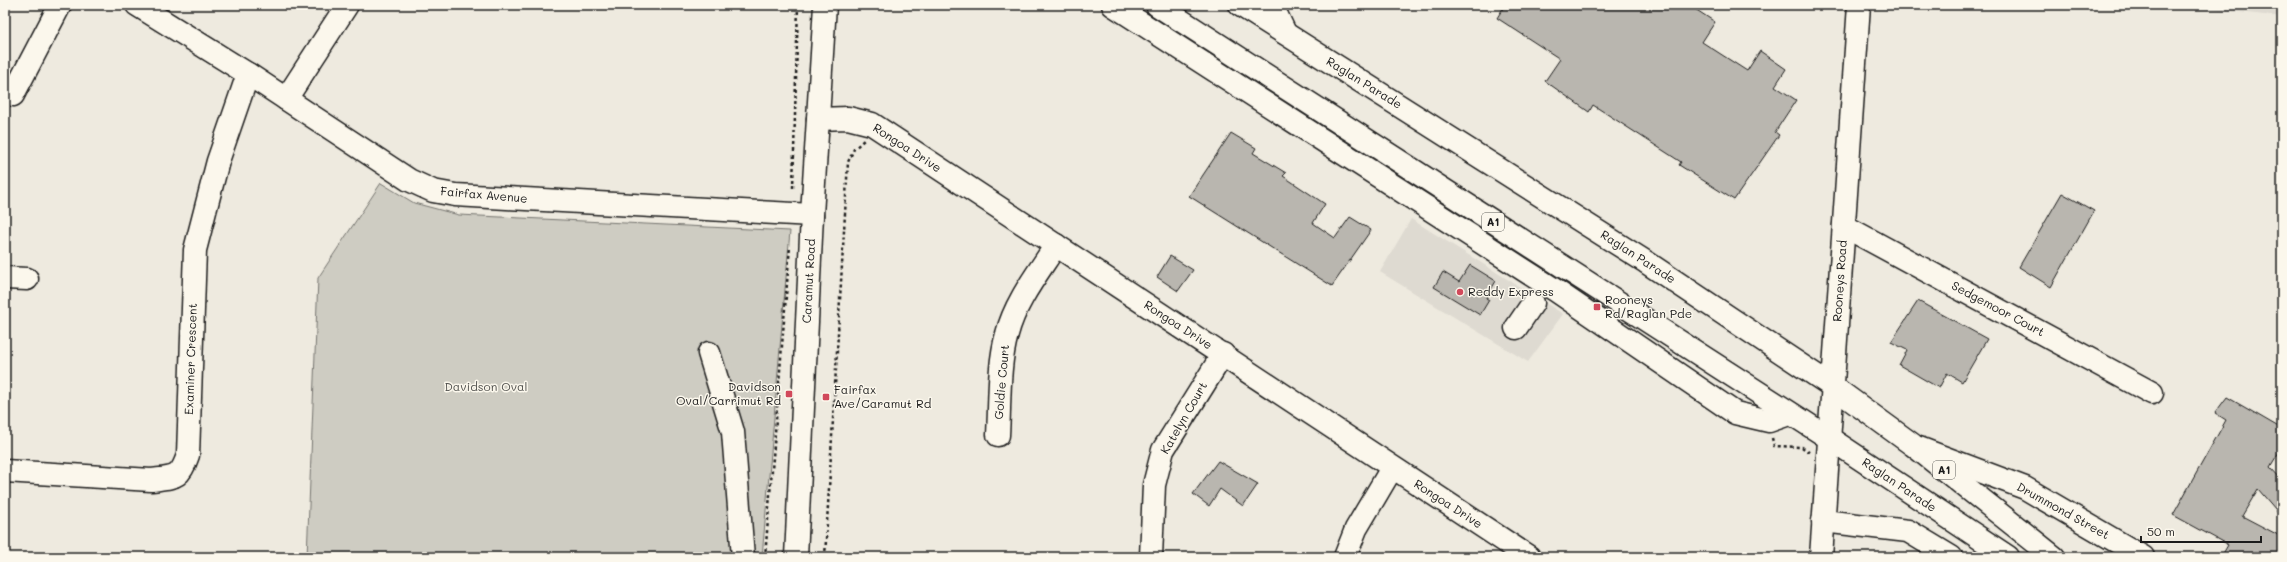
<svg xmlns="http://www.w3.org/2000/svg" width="2287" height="562" font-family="Mali,sans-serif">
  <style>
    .built { fill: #dedad1 }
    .green { fill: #ceccc2; stroke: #75746f }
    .building { fill: #b9b6af; stroke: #1c1c1c }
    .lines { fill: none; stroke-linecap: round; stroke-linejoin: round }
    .minor-casing { stroke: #1c1c1c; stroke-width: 25 }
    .major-casing { stroke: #1c1c1c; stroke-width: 25 }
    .highway-casing { stroke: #1c1c1c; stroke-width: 25 }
    .path { stroke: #1c1c1c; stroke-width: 2.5; stroke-dasharray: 3 3; stroke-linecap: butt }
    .minor { stroke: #fbf7ec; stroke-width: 22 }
    .major { stroke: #fbf7ec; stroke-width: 22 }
    .highway { stroke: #fbf7ec; stroke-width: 22 }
    .poi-dot { fill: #d1495b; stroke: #fbf7ec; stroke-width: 1.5 }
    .labels { text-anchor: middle; stroke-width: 3; stroke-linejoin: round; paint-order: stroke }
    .shield { fill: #fbf7ec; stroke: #5f5e5a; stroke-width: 1 }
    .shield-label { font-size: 11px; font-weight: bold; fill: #1c1c1c }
    .street-label { font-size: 12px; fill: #1c1c1c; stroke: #fbf7ec }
    .poi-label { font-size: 12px; fill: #1c1c1c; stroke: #fbf7ec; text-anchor: start }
    .park-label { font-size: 12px; fill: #51514e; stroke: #fbf7ec }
  </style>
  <rect width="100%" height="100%" fill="#eeeadf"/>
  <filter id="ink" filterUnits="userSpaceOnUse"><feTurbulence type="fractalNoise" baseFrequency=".025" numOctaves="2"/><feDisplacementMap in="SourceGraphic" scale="8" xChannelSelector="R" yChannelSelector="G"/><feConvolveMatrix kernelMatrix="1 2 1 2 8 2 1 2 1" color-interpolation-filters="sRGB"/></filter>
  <g filter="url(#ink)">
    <g class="built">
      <polygon points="2177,5 2282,5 2282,17"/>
      <polygon points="1411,219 1563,314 1528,362 1380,272"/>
    </g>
    <polygon class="green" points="381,183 414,203 459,215 790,231 762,557 307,557 318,278"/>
    <g class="building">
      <polygon points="1505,5 1689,5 1715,22 1702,42 1747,71 1760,51 1786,69 1775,86 1796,100 1775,132 1779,135 1734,200 1679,165 1681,162 1593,105 1589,112 1545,81 1560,59 1497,18"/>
      <polygon points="1231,133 1256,148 1253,153 1286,173 1283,176 1325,204 1313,223 1335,238 1350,217 1371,230 1332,286 1189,196"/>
      <polygon points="2062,193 2094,211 2051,287 2019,267"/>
      <polygon points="1170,256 1193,270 1178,291 1157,277"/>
      <polygon points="1470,265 1496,281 1486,298 1489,300 1480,315 1434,287 1443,272 1459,282"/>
      <polygon points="1918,301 1987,339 1962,382 1947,373 1939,388 1899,365 1907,350 1891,342"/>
      <polygon points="2227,397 2282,429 2282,447 2270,467 2282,480 2282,517 2258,489 2242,516 2282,537 2282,557 2221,557 2228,545 2173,515 2226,420 2215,413"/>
      <polygon points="1218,461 1258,484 1243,506 1220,489 1209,506 1193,494"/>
    </g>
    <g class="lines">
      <defs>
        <g id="minor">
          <polyline points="137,5 248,74 409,180 433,191 455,195 812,215"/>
          <polyline points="1113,5 1555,290 1735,413 1769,421 1789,414"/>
          <polyline points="1272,5 1285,33"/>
          <polyline points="13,95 60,5"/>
          <polyline points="286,99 347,5"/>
          <polyline points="818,119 848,118 872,124 1529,557"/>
          <polyline points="1844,226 2152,393"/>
          <polyline points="5,278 27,279"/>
          <polyline points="1516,328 1533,303"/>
          <polyline points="709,353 733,432 743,557"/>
          <path d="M998,435C1000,402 998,366 1007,334C1015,302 1038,273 1056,245"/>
          <polyline points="1919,448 2025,488 2143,557"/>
          <path d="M5,471L151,480C175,477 180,479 188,455L195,250L218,161L248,74"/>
          <polyline points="1823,521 1908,531 1951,557"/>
          <polyline points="1151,557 1154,485 1163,450 1223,354"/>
          <polyline points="1345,557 1356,529 1392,468"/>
          <polyline points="1821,557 1859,5"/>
        </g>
        <polyline id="major" points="796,557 812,215 825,5"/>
        <g id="highway">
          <polyline points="1157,5 1829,438 2008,557"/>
          <polyline points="1240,5 1646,262 1832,386 1913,445 2054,557"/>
        </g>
      </defs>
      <use href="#minor" class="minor-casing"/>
      <use href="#major" class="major-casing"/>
      <use href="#highway" class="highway-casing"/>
      <g class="path">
        <polyline points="793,188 798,5"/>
        <polyline points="1772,438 1774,446 1802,447 1810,453"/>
        <polyline points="765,557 790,246"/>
        <polyline points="825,557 848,162 854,149 864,140"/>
      </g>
      <use href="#minor" class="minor"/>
      <use href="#major" class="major"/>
      <use href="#highway" class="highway"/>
    </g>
  </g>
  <g class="poi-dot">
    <circle cx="1460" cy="292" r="4"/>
    <rect x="1593" y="303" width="8" height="8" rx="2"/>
    <rect x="785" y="390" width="8" height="8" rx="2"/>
    <rect x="822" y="393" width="8" height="8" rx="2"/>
  </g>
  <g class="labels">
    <g class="shield">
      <rect x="1482" y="213" width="22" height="18" rx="3"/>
      <rect x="1933" y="461" width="22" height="18" rx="3"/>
    </g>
    <g class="shield-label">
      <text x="1493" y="226">A1</text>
      <text x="1944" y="474">A1</text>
    </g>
    <g class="street-label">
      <text transform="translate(1364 83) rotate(32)" y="4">Raglan Parade</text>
      <text transform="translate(907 148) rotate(33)" y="4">Rongoa Drive</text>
      <text transform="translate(484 195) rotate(5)" y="4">Fairfax Avenue</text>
      <text transform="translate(1638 257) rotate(33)" y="4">Raglan Parade</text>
      <text transform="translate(809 281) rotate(-87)" y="4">Caramut Road</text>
      <text transform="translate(1840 281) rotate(-86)" y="4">Rooneys Road</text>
      <text transform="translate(1998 309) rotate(28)" y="4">Sedgemoor Court</text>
      <text transform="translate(1178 325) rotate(33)" y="4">Rongoa Drive</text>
      <text transform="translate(191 359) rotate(-88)" y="4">Examiner Crescent</text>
      <text transform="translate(1002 382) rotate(-85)" y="4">Goldie Court</text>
      <text transform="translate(1184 418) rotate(-60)" y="4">Katelyn Court</text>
      <text transform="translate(1899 485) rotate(34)" y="4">Raglan Parade</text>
      <text transform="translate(1448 504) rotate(33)" y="4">Rongoa Drive</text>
      <text transform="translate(2063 511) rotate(29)" y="4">Drummond Street</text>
    </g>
    <g class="poi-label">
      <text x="1468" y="296">Reddy Express</text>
      <text x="1605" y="304">Rooneys<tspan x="1605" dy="14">Rd/Raglan Pde</tspan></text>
      <text x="781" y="391" text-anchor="end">Davidson<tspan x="781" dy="14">Oval/Carrimut Rd</tspan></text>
      <text x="834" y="394">Fairfax<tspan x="834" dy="14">Ave/Caramut Rd</tspan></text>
    </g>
    <g class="park-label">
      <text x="486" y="391">Davidson Oval</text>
    </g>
  </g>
  <rect width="2287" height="562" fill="none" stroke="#fbf7ec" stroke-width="20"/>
  <rect x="10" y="10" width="2267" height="542" fill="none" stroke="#1c1c1c" stroke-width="1.5" filter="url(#ink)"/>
  <path d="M2141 536v6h120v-6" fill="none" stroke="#1c1c1c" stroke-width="2"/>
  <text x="2147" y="536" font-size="12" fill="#1c1c1c" stroke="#fbf7ec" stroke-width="3" paint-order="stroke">50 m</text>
</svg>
